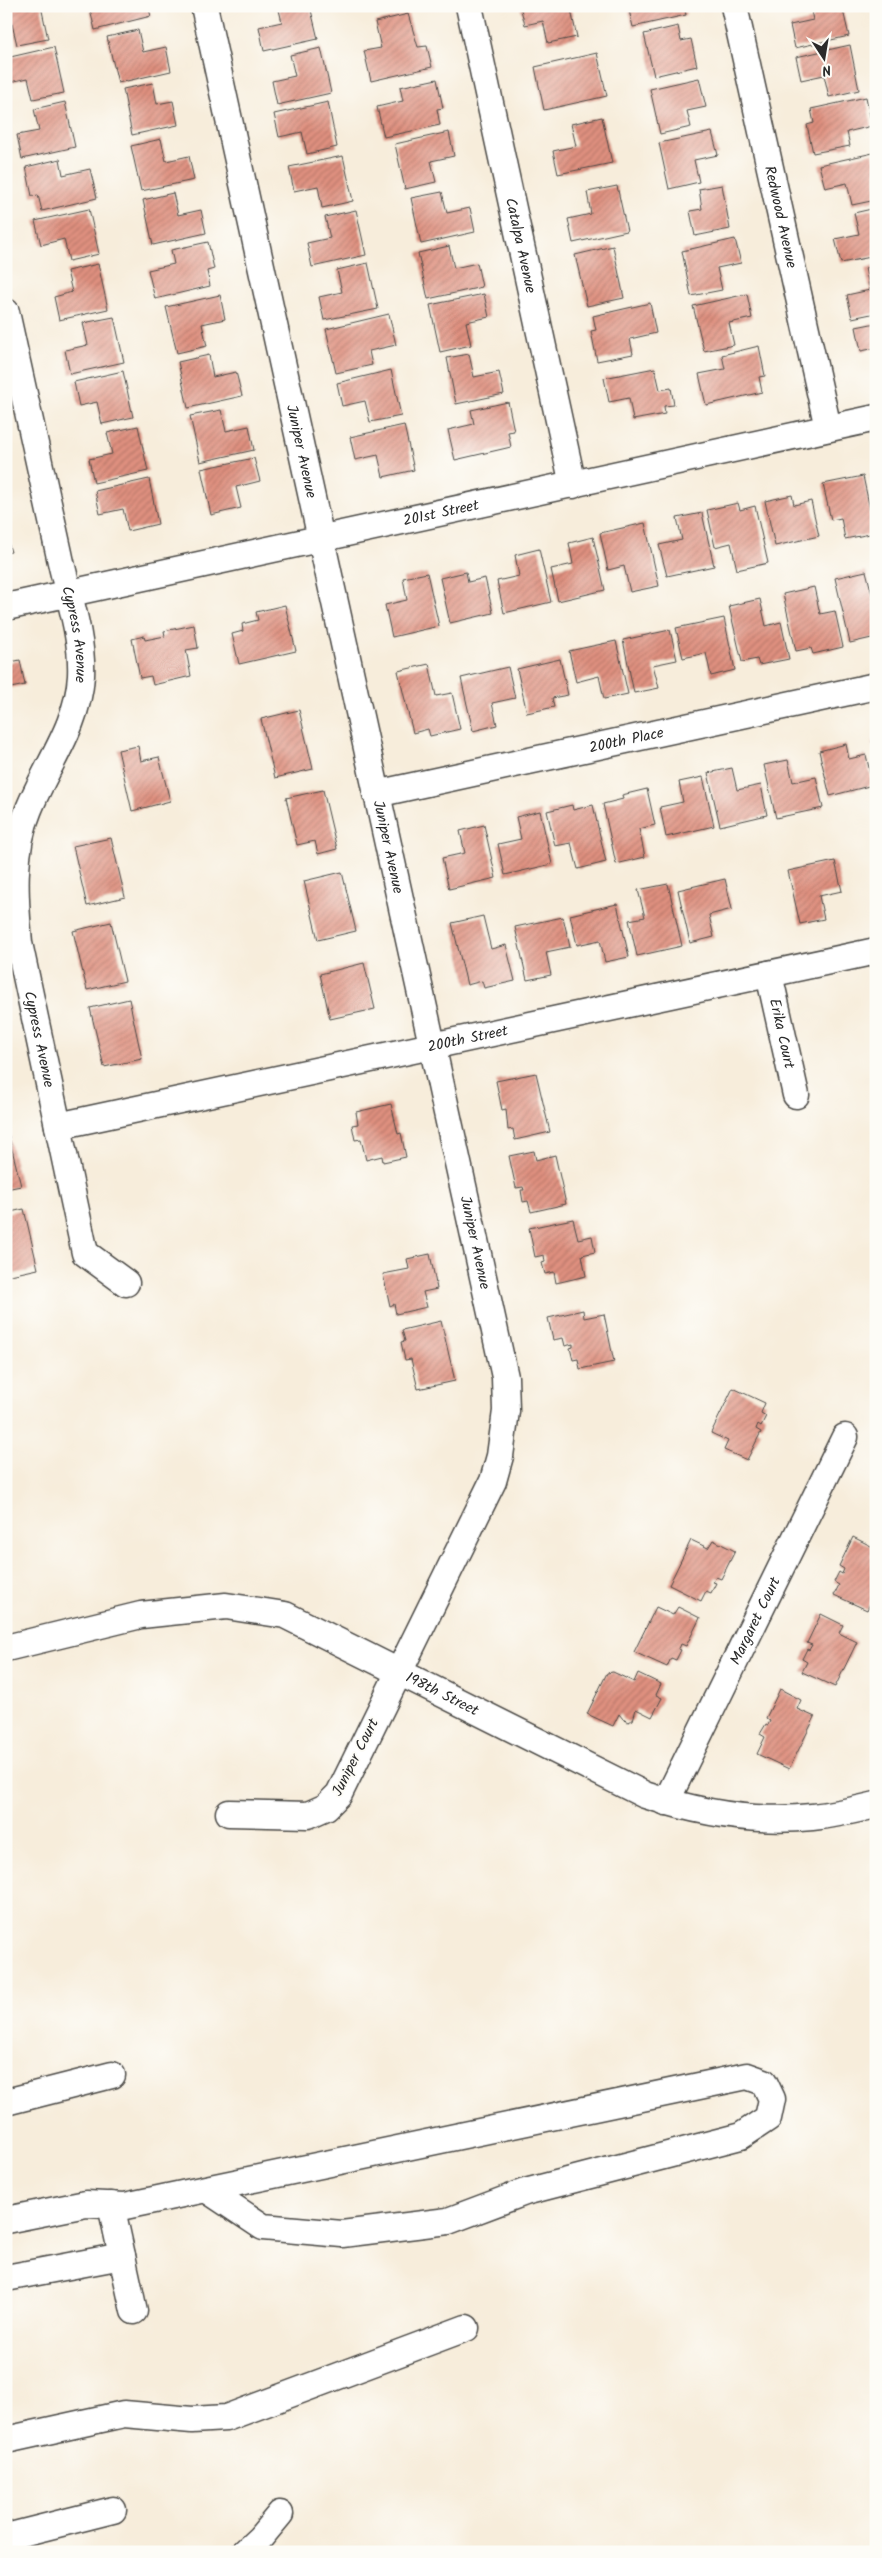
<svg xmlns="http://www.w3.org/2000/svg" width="882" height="2558" font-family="Kalam,sans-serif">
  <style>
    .building { fill: url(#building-hatch) }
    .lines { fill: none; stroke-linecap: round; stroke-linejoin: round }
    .minor-casing { stroke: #4a4845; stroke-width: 29 }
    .minor { stroke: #fff; stroke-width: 26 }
    .labels { text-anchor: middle; stroke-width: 4; stroke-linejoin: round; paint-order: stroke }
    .street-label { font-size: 15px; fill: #2b2b2b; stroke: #fdfcf7 }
  </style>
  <defs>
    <pattern id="building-hatch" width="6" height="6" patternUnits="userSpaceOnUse" patternTransform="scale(1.25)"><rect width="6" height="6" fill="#df907f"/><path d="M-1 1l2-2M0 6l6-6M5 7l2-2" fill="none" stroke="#b57668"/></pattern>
  </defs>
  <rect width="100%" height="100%" fill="#fdfcf7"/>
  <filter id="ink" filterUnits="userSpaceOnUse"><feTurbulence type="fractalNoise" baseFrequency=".02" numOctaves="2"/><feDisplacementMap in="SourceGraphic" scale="10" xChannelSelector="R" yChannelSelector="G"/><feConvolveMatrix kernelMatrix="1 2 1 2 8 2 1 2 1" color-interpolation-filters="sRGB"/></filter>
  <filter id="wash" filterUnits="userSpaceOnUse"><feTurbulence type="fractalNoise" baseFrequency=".0096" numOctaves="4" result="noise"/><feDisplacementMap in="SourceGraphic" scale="20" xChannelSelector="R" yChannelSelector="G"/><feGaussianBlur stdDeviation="1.12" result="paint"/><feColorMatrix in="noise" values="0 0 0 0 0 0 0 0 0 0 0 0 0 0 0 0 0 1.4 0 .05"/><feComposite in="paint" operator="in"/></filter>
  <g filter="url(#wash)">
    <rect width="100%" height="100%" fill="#f7eddb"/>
    <g id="blocks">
      <g class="building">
        <polygon points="6,6 41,6 48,39 17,45 12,24 6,25"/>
        <polygon points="89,6 148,6 151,16 95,30"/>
        <polygon points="278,6 310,6 318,39 264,51 259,27 282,22"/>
        <polygon points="520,6 570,6 577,37 548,43 543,21 525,25"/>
        <polygon points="628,6 684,6 686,15 633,27"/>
        <polygon points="810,6 842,6 849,36 795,48 790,25 813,20"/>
        <polygon points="408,14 418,47 427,46 432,67 371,81 364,51 381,48 375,22"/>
        <polygon points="678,26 681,41 691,39 697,66 654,76 644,34"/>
        <polygon points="138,30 143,52 166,47 171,71 118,83 107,37"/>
        <polygon points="850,45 859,90 829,97 824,75 801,80 796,57"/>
        <polygon points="54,47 64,93 33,99 28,78 6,83 6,58"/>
        <polygon points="321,48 331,93 277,105 272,81 295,76 290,55"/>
        <polygon points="597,53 607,96 544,110 535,67"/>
        <polygon points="699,78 706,107 687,111 691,127 660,134 650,89"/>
        <polygon points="437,79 443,108 437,109 440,125 384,137 377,107 403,101 400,87"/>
        <polygon points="153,83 157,104 173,101 178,125 132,135 123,89"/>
        <polygon points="866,97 872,126 847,132 850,146 813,153 807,125 814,123 811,109"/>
        <polygon points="65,102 75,147 22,159 17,135 39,131 34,109"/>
        <polygon points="328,102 337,147 307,154 302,132 279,137 274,114"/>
        <polygon points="602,117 612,163 558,174 553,151 576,146 571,124"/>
        <polygon points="449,132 454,156 431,161 436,182 405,189 395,144"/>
        <polygon points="712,132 718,155 694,160 699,182 669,189 659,143"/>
        <polygon points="161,139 166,161 189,156 194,180 141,191 131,146"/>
        <polygon points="873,153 876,165 876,200 852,205 847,183 825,188 819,165"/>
        <polygon points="343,156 353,201 322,208 318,186 294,191 289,167"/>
        <polygon points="60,159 63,175 90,169 97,198 42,211 38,195 32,196 26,167"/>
        <polygon points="722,185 730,229 695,236 690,211 702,209 699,189"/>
        <polygon points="617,186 627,231 573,243 568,219 591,214 587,192"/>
        <polygon points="442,192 447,213 470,208 475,232 421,244 411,198"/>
        <polygon points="173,193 178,215 201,210 206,233 153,245 143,200"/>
        <polygon points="876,208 876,256 841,263 835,239 859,234 854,213"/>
        <polygon points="89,209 99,254 69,261 64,239 41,245 35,221"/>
        <polygon points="356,210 366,255 312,267 307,243 330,238 325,217"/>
        <polygon points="735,239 741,263 717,268 722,290 691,296 682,251"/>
        <polygon points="208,242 214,269 207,271 210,286 155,299 148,270 174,264 171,250"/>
        <polygon points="449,246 454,268 477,263 482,287 428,299 418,253"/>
        <polygon points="613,246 624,298 587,306 575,255"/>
        <polygon points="368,263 378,309 324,320 319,297 342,292 337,270"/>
        <polygon points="98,264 108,309 59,320 54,297 72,292 67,271"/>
        <polygon points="876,266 876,313 852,318 847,295 870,290 865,268"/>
        <polygon points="484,294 489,317 466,322 471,345 440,352 430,305"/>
        <polygon points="747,294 752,318 729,323 734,345 704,351 693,306"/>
        <polygon points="220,295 225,319 202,324 207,346 177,353 166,307"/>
        <polygon points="650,303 656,333 630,339 633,354 597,361 591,331 596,330 593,316"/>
        <polygon points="389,314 396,345 369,351 372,365 336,373 326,329"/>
        <polygon points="114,317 124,362 70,374 65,350 88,345 83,323"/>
        <polygon points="876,323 876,348 861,351 856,327"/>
        <polygon points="759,346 765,376 759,377 762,392 706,405 699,374 725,369 722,355"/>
        <polygon points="469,354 474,377 499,372 504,394 456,404 447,358"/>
        <polygon points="209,355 213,377 236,372 242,396 188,408 178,362"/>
        <polygon points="655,368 660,390 671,388 674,405 664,406 665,414 633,420 629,398 609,402 604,378"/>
        <polygon points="391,370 401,416 370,422 365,401 342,406 337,383"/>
        <polygon points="123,371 133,417 102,424 97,402 79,406 74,382"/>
        <polygon points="508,402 514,431 508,432 511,447 455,460 448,430 474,424 471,410"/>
        <polygon points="221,410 226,431 249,426 254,450 200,462 190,416"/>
        <polygon points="404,425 414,470 383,477 378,455 355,460 350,437"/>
        <polygon points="138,426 148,471 94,483 89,459 112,454 107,433"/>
        <polygon points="254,458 260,481 236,487 241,508 211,515 201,469"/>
        <polygon points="876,474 876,498 875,499 870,475"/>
        <polygon points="863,476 875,533 845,539 841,518 831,520 823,484"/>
        <polygon points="149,479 158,524 128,531 123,509 100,514 95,491"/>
        <polygon points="792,495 794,505 811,501 819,536 775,546 765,501"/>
        <polygon points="738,503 740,510 755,506 768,563 737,570 731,543 715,547 707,510"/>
        <polygon points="702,513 714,566 667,576 659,545 682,540 677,518"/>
        <polygon points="645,523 659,586 630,592 624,566 608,570 600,533"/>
        <polygon points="6,536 11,552 6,553"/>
        <polygon points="593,537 605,590 558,601 551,569 573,564 569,543"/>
        <polygon points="539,549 551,602 504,613 497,581 519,576 515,555"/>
        <polygon points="866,571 874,602 876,602 876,637 850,643 835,578"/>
        <polygon points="466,572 468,582 485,578 493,613 450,623 440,578"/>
        <polygon points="427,573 439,626 392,637 385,605 407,600 403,578"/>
        <polygon points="814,587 820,614 835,611 843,647 813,654 811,648 796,651 783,594"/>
        <polygon points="760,599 766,626 781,622 789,659 759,665 757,659 742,662 729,606"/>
        <polygon points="285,605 296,651 239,664 232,634 243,631 242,624 258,620 256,612"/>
        <polygon points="724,618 735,670 711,676 706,653 683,658 676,628"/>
        <polygon points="194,625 198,648 186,650 191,676 153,685 151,676 140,678 132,639 144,636 145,640 165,636 164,631"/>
        <polygon points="670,630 677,660 653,665 659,688 634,693 623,640"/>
        <polygon points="616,641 628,694 604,699 599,676 576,682 569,651"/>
        <polygon points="560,659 568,695 552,698 554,707 527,713 517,669"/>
        <polygon points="20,660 25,685 6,689 6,663"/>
        <polygon points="429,664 436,696 452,693 460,729 430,736 428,729 413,733 398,671"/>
        <polygon points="508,667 515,698 492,703 497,725 473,731 461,678"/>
        <polygon points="299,710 313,769 275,778 261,719"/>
        <polygon points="876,740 876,756 875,756 872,741"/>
        <polygon points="846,744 849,759 866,755 873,785 830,796 819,751"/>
        <polygon points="138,746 141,761 159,757 170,801 132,811 118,750"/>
        <polygon points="788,760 793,782 816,777 823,808 776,818 764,765"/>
        <polygon points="732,768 737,790 761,785 767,815 720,826 708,773"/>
        <polygon points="703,777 714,826 666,837 660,807 683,802 679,782"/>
        <polygon points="647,789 655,825 639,829 645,857 616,864 603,804 623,799 622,795"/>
        <polygon points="323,790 337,849 318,854 315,841 297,845 286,798"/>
        <polygon points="572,805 573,810 593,805 606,862 578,869 571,843 555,846 547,811"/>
        <polygon points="540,811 552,864 505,875 498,844 521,839 516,817"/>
        <polygon points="484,825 496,878 449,889 442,858 465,853 460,831"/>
        <polygon points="111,838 125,897 87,906 73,846"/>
        <polygon points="835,861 842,891 819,896 824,919 800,924 788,871"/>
        <polygon points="342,872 356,931 318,940 304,881"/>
        <polygon points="725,879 732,909 709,915 714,937 690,943 678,890"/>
        <polygon points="668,884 682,946 637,956 629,920 645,917 638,890"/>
        <polygon points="617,904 629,957 605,962 600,940 577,945 570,915"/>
        <polygon points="483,916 491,949 506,945 515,981 484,988 482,981 467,985 452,923"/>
        <polygon points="563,917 570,947 546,952 551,975 527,980 515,927"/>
        <polygon points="111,922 125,981 87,990 73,931"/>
        <polygon points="364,963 375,1009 330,1019 320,974"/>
        <polygon points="129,999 142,1059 104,1067 90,1008"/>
        <polygon points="536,1073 550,1132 515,1140 513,1129 508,1130 506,1109 502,1110 496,1081"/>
        <polygon points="391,1104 398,1134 401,1133 406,1157 383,1162 382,1156 366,1160 361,1139 355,1140 352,1125 358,1124 356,1112"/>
        <polygon points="6,1125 21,1186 6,1189"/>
        <polygon points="534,1151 536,1160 555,1155 566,1204 531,1212 528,1201 523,1202 521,1190 524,1190 523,1187 516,1188 509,1156"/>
        <polygon points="24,1209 38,1269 6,1276 6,1213"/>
        <polygon points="573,1219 578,1239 592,1236 595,1252 582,1255 586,1276 556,1283 554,1272 545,1274 542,1263 545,1262 544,1255 535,1257 529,1228"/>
        <polygon points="430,1254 437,1289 423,1292 427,1307 396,1314 394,1304 390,1306 383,1274 409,1269 407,1259"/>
        <polygon points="583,1310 584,1318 604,1314 614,1362 580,1369 578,1359 573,1360 570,1348 573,1347 573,1344 565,1346 563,1338 553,1340 548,1318"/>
        <polygon points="441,1321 455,1381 418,1389 411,1359 405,1360 401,1342 405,1341 402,1330"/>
        <polygon points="733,1388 765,1403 761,1413 766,1416 761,1426 758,1424 756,1429 761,1432 747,1460 724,1450 728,1441 711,1433"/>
        <polygon points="853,1537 875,1548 871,1557 876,1559 876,1592 867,1610 834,1595 839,1585 834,1582 839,1572 842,1574 844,1569 839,1566"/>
        <polygon points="691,1540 708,1548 713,1540 735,1551 721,1579 716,1577 713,1582 716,1583 711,1593 706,1591 701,1601 669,1585"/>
        <polygon points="656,1607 673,1615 678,1607 700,1618 686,1646 681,1644 679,1649 681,1650 676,1660 671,1658 667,1667 634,1652"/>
        <polygon points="821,1614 843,1625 839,1633 857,1642 835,1687 802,1672 807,1662 802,1659 807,1649 809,1650 812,1645 807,1643"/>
        <polygon points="613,1672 634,1682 638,1673 661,1684 656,1695 662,1698 652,1717 636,1709 633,1720 628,1722 623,1719 619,1714 613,1726 587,1714 607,1673"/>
        <polygon points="780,1689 801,1700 797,1709 815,1717 789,1769 757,1754 765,1737 760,1734 766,1724 768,1725 770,1721 766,1718"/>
      </g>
    </g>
  </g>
  <g filter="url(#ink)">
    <use href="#blocks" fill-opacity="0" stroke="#4a4845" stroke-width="1"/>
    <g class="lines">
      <defs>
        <g id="minor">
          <path id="s1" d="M204,6L505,1377L506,1411L500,1456L493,1481L339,1794L326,1807L308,1815L229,1813"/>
          <path id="s2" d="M469,6L573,485"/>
          <path id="s3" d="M734,6L828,428"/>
          <path id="s4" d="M6,312C24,392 41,473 59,553C67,593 83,634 81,676C78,726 47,764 29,809C11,851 15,899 19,943L85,1253L126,1283"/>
          <path id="s5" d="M6,607L876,418"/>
          <path id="s6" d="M376,794L876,686"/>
          <path id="s7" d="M769,974L796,1095"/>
          <path id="s8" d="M58,1126L876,951"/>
          <path id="s9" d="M6,1648L141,1615L226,1606L285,1615L645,1795C697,1812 757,1823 812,1817C833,1815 855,1810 876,1805"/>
          <path id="s10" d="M666,1802L845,1437"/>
          <polyline points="6,2102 112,2075"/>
          <polyline points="111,2205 134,2311"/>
          <polyline points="6,2220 86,2204 125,2206 206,2189 747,2076 764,2082 772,2099 768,2118 741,2136 525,2192 448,2221 342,2234 263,2227 206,2189"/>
          <polyline points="6,2278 122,2256"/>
          <polyline points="6,2440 124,2414 192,2420 226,2418 466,2328"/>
          <polyline points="6,2537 113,2510"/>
          <polyline points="245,2552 260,2538 280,2514"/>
        </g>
      </defs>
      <use href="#minor" class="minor-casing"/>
      <use href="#minor" class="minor"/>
    </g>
  </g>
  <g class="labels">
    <g class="street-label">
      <text dy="5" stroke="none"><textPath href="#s3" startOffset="216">Redwood Avenue</textPath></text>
      <text dy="5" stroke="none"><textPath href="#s2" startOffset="245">Catalpa Avenue</textPath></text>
      <text dy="5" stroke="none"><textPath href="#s1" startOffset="456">Juniper Avenue</textPath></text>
      <text dy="5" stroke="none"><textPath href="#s5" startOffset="445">201st Street</textPath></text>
      <text dy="5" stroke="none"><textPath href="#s4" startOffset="330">Cypress Avenue</textPath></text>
      <text dy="5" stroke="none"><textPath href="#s6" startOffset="256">200th Place</textPath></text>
      <text dy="5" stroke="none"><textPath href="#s1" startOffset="861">Juniper Avenue</textPath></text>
      <text dy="5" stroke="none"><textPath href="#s7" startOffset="61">Erika Court</textPath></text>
      <text dy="5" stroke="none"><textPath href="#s4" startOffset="750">Cypress Avenue</textPath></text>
      <text dy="5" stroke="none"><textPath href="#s8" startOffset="419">200th Street</textPath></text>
      <text dy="5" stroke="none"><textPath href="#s1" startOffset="1266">Juniper Avenue</textPath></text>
      <text dy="5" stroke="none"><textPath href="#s10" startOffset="202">Margaret Court</textPath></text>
      <text dy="5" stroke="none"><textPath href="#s9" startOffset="460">198th Street</textPath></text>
      <text transform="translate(355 1757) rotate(-63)" y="5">Juniper Court</text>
    </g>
  </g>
  <rect width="882" height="2558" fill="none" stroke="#fdfcf7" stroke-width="25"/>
  <g transform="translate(824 58) rotate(168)" stroke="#fdfcf7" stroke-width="4" paint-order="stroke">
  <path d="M0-4L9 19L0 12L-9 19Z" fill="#2b2b2b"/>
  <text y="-8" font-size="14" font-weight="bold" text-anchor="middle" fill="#2b2b2b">N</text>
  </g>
</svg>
